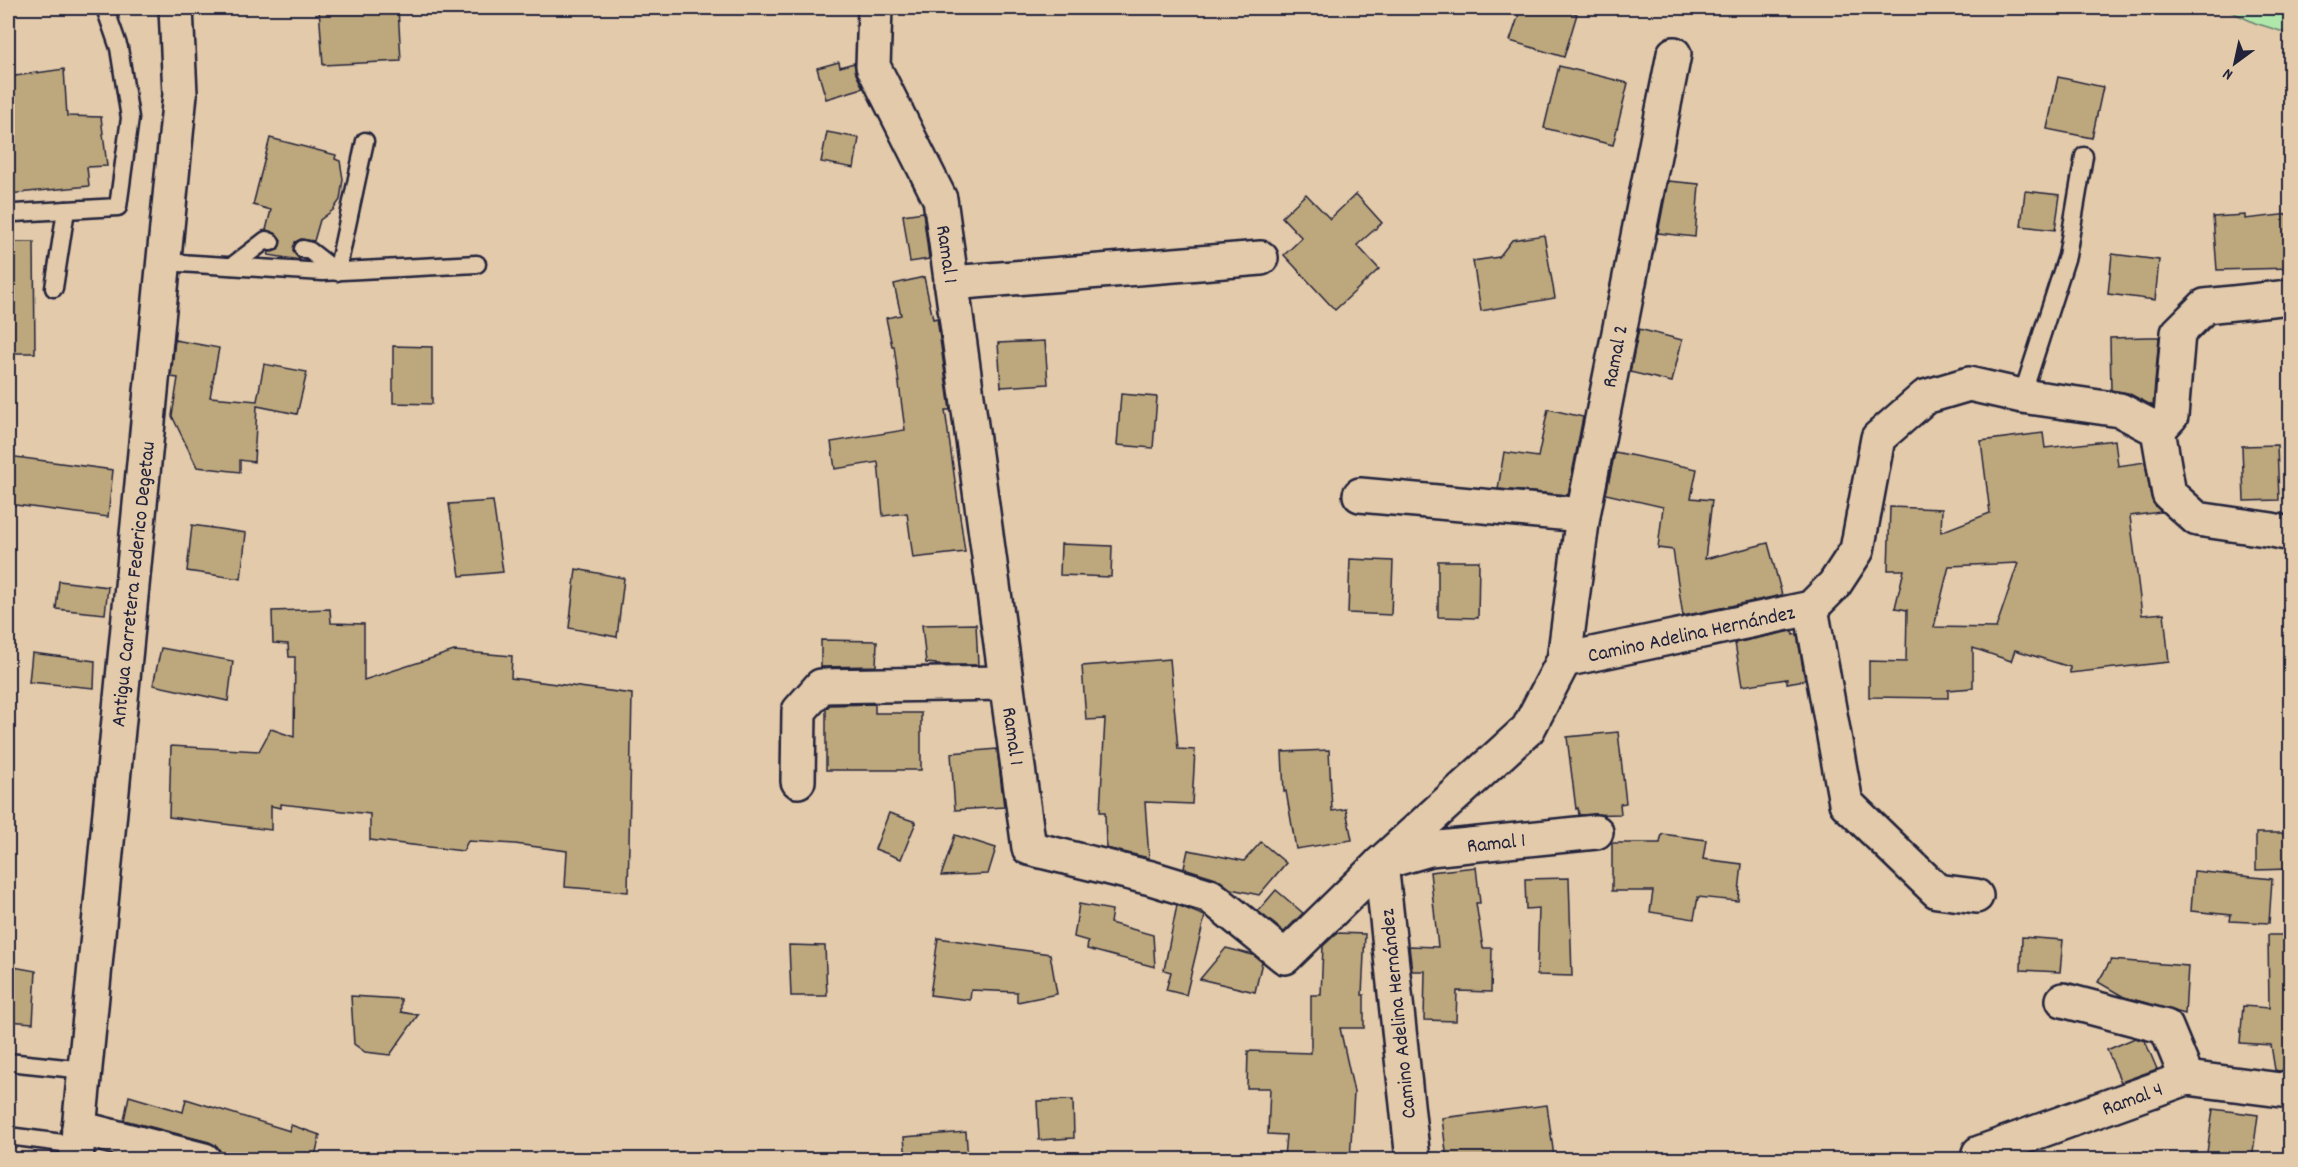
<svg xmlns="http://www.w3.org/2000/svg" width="2298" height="1167" font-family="Dekko,sans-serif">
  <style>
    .green { fill: #b0e7aa; stroke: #698472; stroke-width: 1.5 }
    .building { fill: #bda77c; stroke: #22223b; stroke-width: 1.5; fill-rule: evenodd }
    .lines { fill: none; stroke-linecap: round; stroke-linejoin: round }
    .service-casing { stroke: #22223b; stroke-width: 21 }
    .minor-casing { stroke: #22223b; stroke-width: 38 }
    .tertiary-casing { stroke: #22223b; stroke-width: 38 }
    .service { stroke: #e2caaa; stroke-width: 16 }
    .minor { stroke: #e2caaa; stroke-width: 33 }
    .tertiary { stroke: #e2caaa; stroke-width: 33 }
    .labels { text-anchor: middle; stroke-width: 6; stroke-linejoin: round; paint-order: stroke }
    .street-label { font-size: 21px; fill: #22223b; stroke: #e2caaa }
  </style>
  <rect width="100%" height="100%" fill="#e2caaa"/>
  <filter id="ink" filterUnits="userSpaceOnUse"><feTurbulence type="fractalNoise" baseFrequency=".0167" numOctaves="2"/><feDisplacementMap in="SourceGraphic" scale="12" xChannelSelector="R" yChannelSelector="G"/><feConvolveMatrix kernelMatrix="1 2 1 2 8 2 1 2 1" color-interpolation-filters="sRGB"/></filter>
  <g filter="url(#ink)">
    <polygon class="green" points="2223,8 2290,8 2290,34 2255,23"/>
    <g class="building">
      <polygon points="319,8 398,8 401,61 323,65"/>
      <polygon points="1521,8 1557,8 1577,14 1564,57 1510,41"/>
      <polygon points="839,62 840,67 854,63 856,74 863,88 826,99 817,68"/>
      <polygon points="1559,66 1628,83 1613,145 1544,128"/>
      <polygon points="64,69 67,116 101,117 107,166 87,167 89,186 8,194 8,77"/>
      <polygon points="2058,77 2103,87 2092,138 2047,129"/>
      <polygon points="827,132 859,138 854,168 821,162"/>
      <polygon points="270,138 336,155 335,159 340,161 343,179 340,200 333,210 320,220 314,241 301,239 295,242 293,251 300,260 268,255 269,252 278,250 281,240 275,233 266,230 271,210 253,205"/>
      <polygon points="1668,181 1699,184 1695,237 1658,233"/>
      <polygon points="2025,191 2060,195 2055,230 2021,226"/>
      <polygon points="1306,194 1330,219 1356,194 1382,223 1357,245 1379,269 1335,310 1284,255 1302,238 1282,217"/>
      <polygon points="923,212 929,259 910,262 903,215"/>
      <polygon points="2290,214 2290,268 2217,270 2213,217 2245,215 2245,219"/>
      <polygon points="1544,235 1555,298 1481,311 1473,261 1499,257 1512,240"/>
      <polygon points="8,242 34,242 35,353 8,353"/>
      <polygon points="2112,254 2159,260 2155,300 2108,294"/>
      <polygon points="924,277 933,319 937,318 950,410 945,410 965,552 913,558 907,513 883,516 878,462 835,469 831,442 905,430 894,346 892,346 886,318 901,315 894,284"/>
      <polygon points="1639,329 1682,340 1672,382 1630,372"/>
      <polygon points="2149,337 2159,337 2153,406 2128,393 2111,390 2110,338"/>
      <polygon points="175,340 219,348 210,397 257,401 264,364 307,372 297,414 257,406 254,462 240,460 240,472 197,467 172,416 178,378 171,377"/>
      <polygon points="1045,341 1048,384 1001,387 998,343"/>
      <polygon points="393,346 432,347 432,404 393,403"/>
      <polygon points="1121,394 1157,397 1153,448 1117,445"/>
      <polygon points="1548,409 1583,417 1568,495 1498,489 1504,452 1538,457"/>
      <path d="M2043,433L2045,448L2115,440L2118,466L2145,462L2151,497L2161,512L2130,516L2142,615L2164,613L2169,662L2070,673V667L2015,650L2011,661L1973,648V688L1948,690V698L1869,697V661L1906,662L1907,610L1895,608L1904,570H1888L1890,507L1942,509L1941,532L1990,513L1981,441ZM2018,563L1996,628L1934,627L1949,566Z"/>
      <polygon points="2277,445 2279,500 2244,501 2242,446"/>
      <polygon points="1615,452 1697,469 1691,498 1712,500 1705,559 1768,543 1782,595 1683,616 1673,550 1658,548 1663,507 1606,494"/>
      <polygon points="8,456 113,470 108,517 8,504"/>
      <polygon points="493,501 503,572 460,576 449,504"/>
      <polygon points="192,525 246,533 241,579 187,571"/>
      <polygon points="1061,544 1112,546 1111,577 1060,575"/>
      <polygon points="1350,559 1393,561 1391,615 1348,613"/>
      <polygon points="1438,561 1479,561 1478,618 1438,617"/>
      <polygon points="576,569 624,578 617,637 569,628"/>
      <polygon points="59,581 108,587 105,614 56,609"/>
      <polygon points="330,609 331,623 364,624 364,680 454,651 512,656 511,678 632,694 628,892 565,887 567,851 515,844 468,841 463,851 370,840 370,814 281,804 281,808 271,806 271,830 169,817 171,746 259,751 271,729 294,737 295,657 289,657 288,644 273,643 272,611"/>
      <polygon points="976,624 978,665 936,665 936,664 926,663 922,625"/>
      <polygon points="1792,631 1793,635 1797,634 1805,680 1787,683 1787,679 1742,686 1735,643"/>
      <polygon points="821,640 877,641 876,666 821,667"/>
      <polygon points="161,648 233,661 228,701 153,685"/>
      <polygon points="32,653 95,661 94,688 29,682"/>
      <polygon points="1170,659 1178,749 1195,750 1192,804 1145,802 1149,858 1106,848 1105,812 1100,812 1105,719 1086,720 1082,666"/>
      <polygon points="875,704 875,713 921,713 921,770 826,770 826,709 830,705"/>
      <polygon points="1618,732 1626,803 1620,804 1621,814 1579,815 1578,808 1576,809 1567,737"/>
      <polygon points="997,749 1004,807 955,810 951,753"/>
      <polygon points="1329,750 1332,811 1346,809 1352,840 1296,849 1286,791 1284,792 1282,752"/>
      <polygon points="889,813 916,822 901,859 875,849"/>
      <polygon points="2256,833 2290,833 2290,869 2256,870"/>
      <polygon points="1662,834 1706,840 1703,859 1742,864 1738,901 1698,897 1694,919 1650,912 1653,891 1612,891 1612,843 1660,843"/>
      <polygon points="955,835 996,848 988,874 941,876"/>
      <polygon points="1261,842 1286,863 1259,895 1231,889 1216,878 1184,868 1188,850 1244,861"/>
      <polygon points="1476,867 1480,903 1476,903 1483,948 1492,948 1491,992 1457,991 1456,1021 1424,1020 1425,971 1412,971 1409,946 1438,947 1430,872"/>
      <polygon points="2194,871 2272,879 2269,923 2230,921 2231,915 2191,911"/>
      <polygon points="1569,878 1572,976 1537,975 1539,908 1526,909 1525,879"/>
      <polygon points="1276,890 1303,913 1284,932 1258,911"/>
      <polygon points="1079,904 1112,910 1110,923 1153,935 1155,967 1087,949 1088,941 1074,937"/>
      <polygon points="1177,905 1205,916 1186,995 1166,990 1171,972 1164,970"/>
      <polygon points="1337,933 1365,934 1362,995 1364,995 1364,1028 1340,1028 1354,1092 1350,1160 1284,1157 1286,1135 1268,1134 1270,1088 1247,1088 1248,1051 1311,1053 1311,995 1321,995 1323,946"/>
      <polygon points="2268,935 2290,935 2290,1069 2279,1071 2275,1070 2271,1045 2240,1043 2243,1006 2269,1008"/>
      <polygon points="2022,937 2063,940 2060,972 2021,970"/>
      <polygon points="938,938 1050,954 1057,994 1017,1002 1017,992 971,990 970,1000 930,995"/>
      <polygon points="789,945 825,946 827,996 791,996"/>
      <polygon points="1226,948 1253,955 1262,962 1255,992 1200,979"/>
      <polygon points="2111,960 2188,966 2185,1014 2124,997 2098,982"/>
      <polygon points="8,966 36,971 33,1023 8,1021"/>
      <polygon points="351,996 401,999 401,1012 418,1015 390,1055 365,1052 354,1044"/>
      <polygon points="2135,1038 2145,1041 2157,1069 2121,1082 2107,1050"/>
      <polygon points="129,1096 183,1112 186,1099 290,1131 291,1125 320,1135 314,1160 242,1160 222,1154 217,1146 209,1142 124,1120"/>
      <polygon points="1073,1100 1074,1138 1039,1140 1037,1101"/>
      <polygon points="1547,1105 1554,1157 1537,1160 1447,1160 1442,1118"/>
      <polygon points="2213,1109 2258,1115 2252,1160 2206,1160"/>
      <polygon points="966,1132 968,1160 906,1160 904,1137"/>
    </g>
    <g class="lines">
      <defs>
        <g id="service">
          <polyline points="15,213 118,207 130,118 119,48 105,8"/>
          <polyline points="303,249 310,251 337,272 365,141"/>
          <polyline points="163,262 323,272 477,264"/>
          <polyline points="232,266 266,240 271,242"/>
          <polyline points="54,288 66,210"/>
          <polyline points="2022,396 2067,256 2084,156"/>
          <polyline points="8,1062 85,1070"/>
          <polyline points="8,1136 78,1145"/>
        </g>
        <g id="minor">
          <polyline points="875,8 873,66 940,199 1029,848 1151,878 1210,896 1285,957 1381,863 1430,849 1596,832"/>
          <polyline points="951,283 1261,258"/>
          <polyline points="2158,430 2171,416 2178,333 2205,306 2290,297"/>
          <polyline points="1360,495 1583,515"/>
          <polyline points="1811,608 1846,803 1937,891 1976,896"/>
          <polyline points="1564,660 1583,515 1674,54"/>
          <polyline points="798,781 799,711 821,686 1006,683"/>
          <polyline points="2063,1000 2166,1027 2187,1078"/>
          <polyline points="79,1128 204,1160"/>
          <polyline points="1979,1153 2187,1078 2281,1090 2290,1087"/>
          <polyline points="1413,1160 1381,863 1528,729 1564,660 1811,608 1834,585 1857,550 1878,438 1925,397 1969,384 2022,396 2120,410 2158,430 2169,494 2197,519 2272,530 2290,534"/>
        </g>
        <polyline id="tertiary" points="76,1160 180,94 176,8"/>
      </defs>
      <use href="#service" class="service-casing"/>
      <use href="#minor" class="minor-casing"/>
      <use href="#tertiary" class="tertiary-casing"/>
      <use href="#service" class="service"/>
      <use href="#minor" class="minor"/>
      <use href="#tertiary" class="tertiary"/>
    </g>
  </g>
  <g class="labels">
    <g class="street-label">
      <text transform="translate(948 254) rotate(82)" y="7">Ramal 1</text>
      <text transform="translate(1614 356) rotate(-79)" y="7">Ramal 2</text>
      <text transform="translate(132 584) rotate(-84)" y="7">Antigua Carretera Federico Degetau</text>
      <text transform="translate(1691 633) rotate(-12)" y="7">Camino Adelina Hernández</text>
      <text transform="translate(1014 736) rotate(82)" y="7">Ramal 1</text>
      <text transform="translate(1496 842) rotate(-6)" y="7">Ramal 1</text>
      <text transform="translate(1397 1014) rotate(-96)" y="7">Camino Adelina Hernández</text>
      <text transform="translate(2132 1098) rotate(-20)" y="7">Ramal 4</text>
    </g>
  </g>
  <rect width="2298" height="1167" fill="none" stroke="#e2caaa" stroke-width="30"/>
  <rect x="15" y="15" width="2268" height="1137" fill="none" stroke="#22223b" stroke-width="2" filter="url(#ink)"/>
  <g transform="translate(2235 63) rotate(213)" stroke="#e2caaa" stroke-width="4.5" paint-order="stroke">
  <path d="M0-4.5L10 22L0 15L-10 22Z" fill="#22223b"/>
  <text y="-9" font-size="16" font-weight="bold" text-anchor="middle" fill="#22223b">N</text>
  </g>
</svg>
